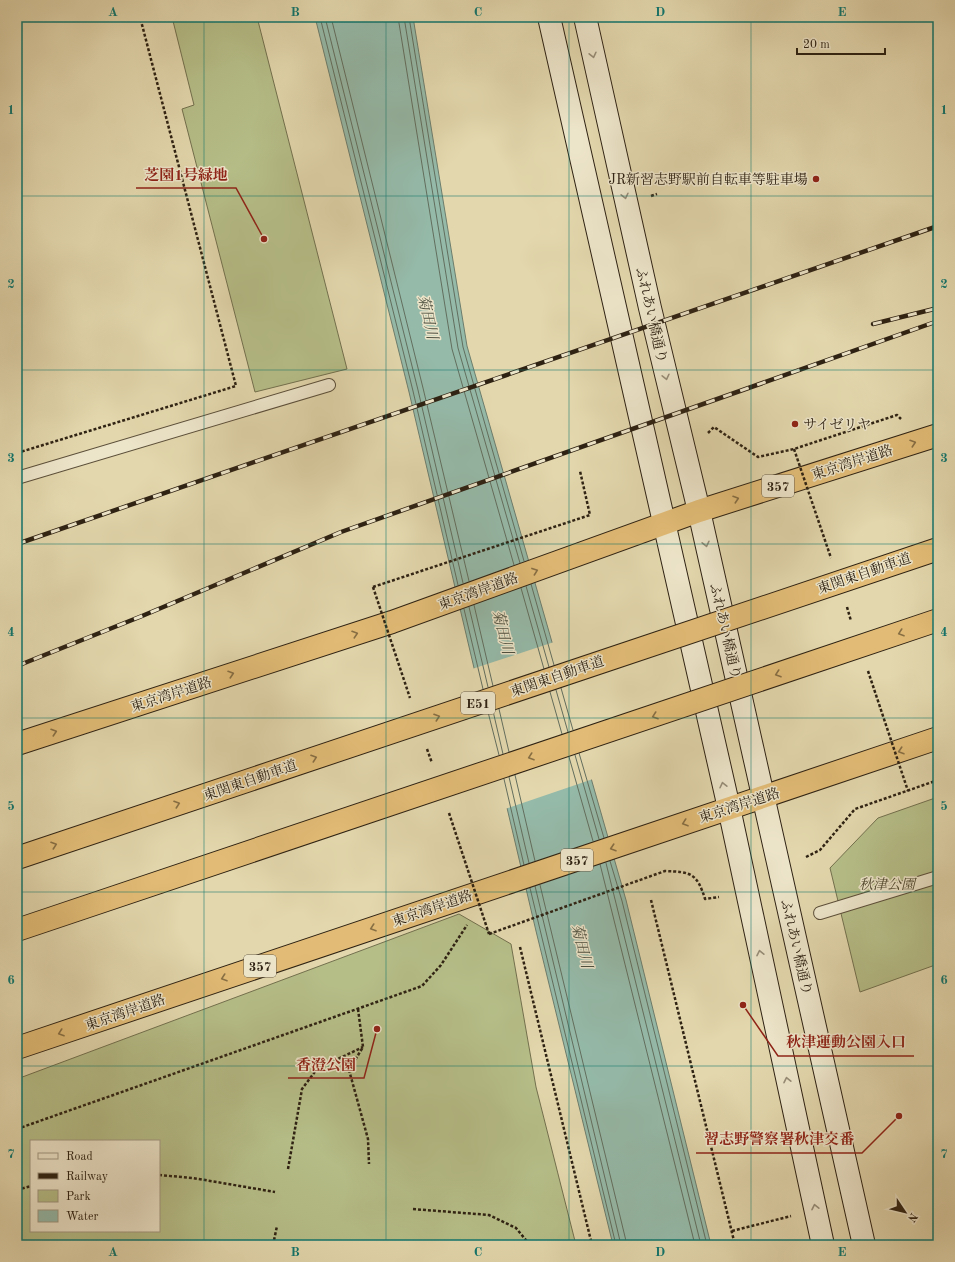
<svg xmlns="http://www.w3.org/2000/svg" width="955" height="1262" font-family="'Old Standard TT','Noto Serif JP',serif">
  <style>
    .green { fill: #b6be88; stroke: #72704e; fill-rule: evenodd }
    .water { fill: #95baa9; stroke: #6c7d6d }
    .pier { fill: #e3d7ad }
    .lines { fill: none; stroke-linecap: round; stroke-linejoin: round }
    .shore { stroke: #626e5e; stroke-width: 1 }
    .lane-casing { stroke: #5b4f3a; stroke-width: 14 }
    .secondary-casing { stroke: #2e2213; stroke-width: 24 }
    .highway-casing { stroke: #2e2213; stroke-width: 24 }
    .path { stroke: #2e2213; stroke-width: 2.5; stroke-dasharray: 3 2; stroke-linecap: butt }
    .lane { stroke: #ede5ca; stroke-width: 12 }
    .secondary { stroke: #ede5ca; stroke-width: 22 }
    .highway { stroke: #e2bc76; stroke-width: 22 }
    .rail-casing { stroke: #2e2213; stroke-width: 4.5 }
    .rail { stroke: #ede5ca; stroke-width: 3; stroke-dasharray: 9; stroke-linecap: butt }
    .highway-bridge-casing { stroke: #2e2213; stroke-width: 24; stroke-linecap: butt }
    .path-bridge { stroke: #2e2213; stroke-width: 2.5; stroke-dasharray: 3 2; stroke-linecap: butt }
    .highway-bridge { stroke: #e2bc76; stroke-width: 22 }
    .oneway { stroke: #978d78 }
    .oneway2 { stroke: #886f44 }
    .grid { fill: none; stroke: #0f766e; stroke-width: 1; stroke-opacity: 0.55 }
    .poi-dot { fill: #8f2418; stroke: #ede5ca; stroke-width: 1.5 }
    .labels { text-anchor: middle; stroke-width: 3; stroke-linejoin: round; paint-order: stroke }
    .shield { fill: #ede5ca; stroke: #675c4a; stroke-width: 1 }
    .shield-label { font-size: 13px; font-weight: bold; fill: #2e2213 }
    .poi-label { font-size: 14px; fill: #2e2213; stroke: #ede5ca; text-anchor: end }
    .street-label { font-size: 14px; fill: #2e2213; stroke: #ede5ca }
    .park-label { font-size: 14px; font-style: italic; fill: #504930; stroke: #ede5ca }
    .water-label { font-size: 15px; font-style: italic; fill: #4d5040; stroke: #ede5ca }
    .leader { fill: none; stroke: #8f2418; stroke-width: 1.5 }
    .callout-dot { fill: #8f2418; stroke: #ede5ca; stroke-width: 1.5 }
    .callout-label { font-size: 15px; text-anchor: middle; font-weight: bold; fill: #8f2418; stroke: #ede5ca; stroke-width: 3; stroke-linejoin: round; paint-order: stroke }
    .neatline { fill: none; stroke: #0f766e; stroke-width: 1.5 }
    .grid-label { font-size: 13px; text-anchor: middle; font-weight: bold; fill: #0f766e }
  </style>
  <rect width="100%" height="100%" fill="#e3d7ad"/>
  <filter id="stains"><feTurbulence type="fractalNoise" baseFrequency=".005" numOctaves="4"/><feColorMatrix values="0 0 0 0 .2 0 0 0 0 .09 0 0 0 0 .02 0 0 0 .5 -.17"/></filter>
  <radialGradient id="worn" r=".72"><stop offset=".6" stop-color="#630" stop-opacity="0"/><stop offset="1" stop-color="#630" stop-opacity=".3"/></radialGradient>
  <g class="green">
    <polygon points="172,17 257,17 347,369 255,392 182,109 194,105"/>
    <polygon points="938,797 938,964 860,992 830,868 878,818"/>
    <path d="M459,914L511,944L536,1087L576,1245H17V1079ZM31,1141H159V1231H31Z"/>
  </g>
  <polygon class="water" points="315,17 413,17 467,346 626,900 711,1245 613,1245 536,931 409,392"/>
  <polygon class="pier" points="554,642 593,779 505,809 472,669"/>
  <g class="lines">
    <g class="shore">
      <polyline points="320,17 413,391 458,585"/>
      <polyline points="325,17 418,390 463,583"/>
      <polyline points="331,17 423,388 469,581"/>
      <polyline points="398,17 452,349 514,565"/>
      <polyline points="404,17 458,348 520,563"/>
      <polyline points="409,17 463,347 524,561"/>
      <polyline points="531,584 554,665"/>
      <polyline points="526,586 549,667"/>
      <polyline points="521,588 544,669"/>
      <polyline points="474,605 493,686"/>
      <polyline points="469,607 488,687"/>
      <polyline points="464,609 483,689"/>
      <polyline points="561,688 573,730"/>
      <polyline points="556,690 568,732"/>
      <polyline points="550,692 562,734"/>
      <polyline points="499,709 509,752"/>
      <polyline points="493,711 503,754"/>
      <polyline points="488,712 499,755"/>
      <polyline points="579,753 604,838"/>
      <polyline points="575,755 599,839"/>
      <polyline points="569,757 593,841"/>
      <polyline points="515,775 535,861"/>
      <polyline points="509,777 529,863"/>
      <polyline points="504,779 524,865"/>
      <polyline points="610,861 622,901 707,1245"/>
      <polyline points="606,863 701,1245"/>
      <polyline points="600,864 695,1245"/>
      <polyline points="540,885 627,1245"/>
      <polyline points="535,886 621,1245"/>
      <polyline points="530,888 616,1245"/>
    </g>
    <defs>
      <g id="lane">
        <polyline points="17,478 329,385"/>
        <polyline points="820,913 938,877"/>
      </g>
      <g id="secondary">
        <polyline points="549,17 729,808 823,1245"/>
        <polyline points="585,17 650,308 699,511 864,1245"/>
      </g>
      <g id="highway">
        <polyline points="17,744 392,622 699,511 938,435"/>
        <polyline points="17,1048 938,738"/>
      </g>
    </defs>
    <use href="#lane" class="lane-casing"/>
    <use href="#secondary" class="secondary-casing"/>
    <use href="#highway" class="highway-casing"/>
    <g class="path">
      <polyline points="651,196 657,194"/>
      <polyline points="708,433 714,427 758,457 794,449 897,415 901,419"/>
      <polyline points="17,453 236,386 140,17"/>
      <polyline points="373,587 590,515 580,471"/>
      <polyline points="806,857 820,850 855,809 938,780"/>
      <polyline points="651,900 735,1245"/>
      <path d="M489,934L665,871C691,872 697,873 705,899L719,897"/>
      <polyline points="520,947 592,1245"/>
      <polyline points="358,1009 363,1047 349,1070 368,1139 369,1164"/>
      <polyline points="17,1129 422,986 441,965 467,925"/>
      <polyline points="288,1169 302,1089 317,1069 363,1047"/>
      <polyline points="159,1175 193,1178 275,1192"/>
      <polyline points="17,1190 31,1186"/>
      <polyline points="413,1209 489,1215 516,1228 530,1245"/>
      <polyline points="732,1231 791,1216"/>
      <polyline points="273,1245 277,1226"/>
    </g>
    <use href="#lane" class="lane"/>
    <use href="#secondary" class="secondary"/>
    <use href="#highway" class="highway"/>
    <defs>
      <g id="rail">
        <polyline points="873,324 938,308"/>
        <polyline points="17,544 938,226"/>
        <polyline points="17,666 142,616 341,532 938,321"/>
      </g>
    </defs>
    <use href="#rail" class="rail-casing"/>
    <use href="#rail" class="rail"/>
    <defs>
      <g id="highway-bridge">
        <polyline points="17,858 938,549"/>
        <polyline points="17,930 938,620"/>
      </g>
    </defs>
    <use href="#highway-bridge" class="highway-bridge-casing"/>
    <g class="path-bridge">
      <polyline points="794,449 831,558"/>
      <polyline points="373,587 410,698"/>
      <polyline points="847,607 851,621"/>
      <polyline points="868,671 908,791"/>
      <polyline points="427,749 432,763"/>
      <polyline points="449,813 489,934"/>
    </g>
    <use href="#highway-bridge" class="highway-bridge"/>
  </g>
  <defs><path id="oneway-chevron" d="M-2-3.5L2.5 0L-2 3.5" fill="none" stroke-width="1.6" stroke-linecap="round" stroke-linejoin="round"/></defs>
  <g class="oneway">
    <use href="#oneway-chevron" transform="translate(593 55) rotate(77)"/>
    <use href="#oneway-chevron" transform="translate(625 196) rotate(77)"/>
    <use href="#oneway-chevron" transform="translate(666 377) rotate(77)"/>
    <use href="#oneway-chevron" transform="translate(706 544) rotate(77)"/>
    <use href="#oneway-chevron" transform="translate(723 785) rotate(-103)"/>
    <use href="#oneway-chevron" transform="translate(760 953) rotate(-102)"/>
    <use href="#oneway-chevron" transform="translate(787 1080) rotate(-102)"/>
    <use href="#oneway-chevron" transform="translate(815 1207) rotate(-102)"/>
  </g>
  <g class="oneway2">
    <use href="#oneway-chevron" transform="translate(913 443) rotate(-18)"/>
    <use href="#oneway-chevron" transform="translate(736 499) rotate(-18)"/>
    <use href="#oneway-chevron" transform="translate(535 571) rotate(-20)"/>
    <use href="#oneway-chevron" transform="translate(901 633) rotate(161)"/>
    <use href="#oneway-chevron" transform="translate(355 634) rotate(-18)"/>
    <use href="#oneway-chevron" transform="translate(231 674) rotate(-18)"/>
    <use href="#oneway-chevron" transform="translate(778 674) rotate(161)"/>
    <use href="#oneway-chevron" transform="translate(655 716) rotate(161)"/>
    <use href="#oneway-chevron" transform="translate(437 717) rotate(-19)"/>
    <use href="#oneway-chevron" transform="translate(54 732) rotate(-18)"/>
    <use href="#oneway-chevron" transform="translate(901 751) rotate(162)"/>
    <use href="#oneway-chevron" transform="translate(531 757) rotate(161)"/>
    <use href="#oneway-chevron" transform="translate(314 758) rotate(-19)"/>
    <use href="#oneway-chevron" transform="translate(177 804) rotate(-19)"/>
    <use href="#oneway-chevron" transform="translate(685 823) rotate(161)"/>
    <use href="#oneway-chevron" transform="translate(54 845) rotate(-19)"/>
    <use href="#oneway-chevron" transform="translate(613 848) rotate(162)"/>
    <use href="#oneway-chevron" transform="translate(373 928) rotate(161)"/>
    <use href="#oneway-chevron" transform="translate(224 978) rotate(161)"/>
    <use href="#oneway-chevron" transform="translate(61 1033) rotate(161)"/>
  </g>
  <path class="grid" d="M204,17V1245M386,17V1245M569,17V1245M751,17V1245M17,196H938M17,370H938M17,544H938M17,718H938M17,892H938M17,1066H938"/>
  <g class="poi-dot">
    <circle cx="816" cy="179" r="4"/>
    <circle cx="795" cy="424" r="4"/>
  </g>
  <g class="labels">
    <g class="shield">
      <rect x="762" y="475" width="32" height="22" rx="3"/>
      <rect x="461" y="692" width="34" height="22" rx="3"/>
      <rect x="561" y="849" width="32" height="22" rx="3"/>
      <rect x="244" y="955" width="32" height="22" rx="3"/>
    </g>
    <g class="shield-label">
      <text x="778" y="491">357</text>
      <text x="478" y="708">E51</text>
      <text x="577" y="865">357</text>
      <text x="260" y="971">357</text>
    </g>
    <g class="poi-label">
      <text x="808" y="184">JR新習志野駅前自転車等駐車場</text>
      <text x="803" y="429" text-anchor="start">サイゼリヤ</text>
    </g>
    <g class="street-label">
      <text transform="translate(652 315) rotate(77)" y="5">ふれあい橋通り</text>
      <text transform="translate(852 462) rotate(-18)" y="5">東京湾岸道路</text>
      <text transform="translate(864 573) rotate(-19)" y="5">東関東自動車道</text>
      <text transform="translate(478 591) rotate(-20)" y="5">東京湾岸道路</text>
      <text transform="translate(726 631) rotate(77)" y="5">ふれあい橋通り</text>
      <text transform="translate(557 676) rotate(-19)" y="5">東関東自動車道</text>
      <text transform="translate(171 694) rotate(-18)" y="5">東京湾岸道路</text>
      <text transform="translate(250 780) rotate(-19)" y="5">東関東自動車道</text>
      <text transform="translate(739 805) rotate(-18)" y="5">東京湾岸道路</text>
      <text transform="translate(432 908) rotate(-19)" y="5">東京湾岸道路</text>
      <text transform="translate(797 947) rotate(77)" y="5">ふれあい橋通り</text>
      <text transform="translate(125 1012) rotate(-19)" y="5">東京湾岸道路</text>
    </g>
    <g class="park-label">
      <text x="887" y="889">秋津公園</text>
    </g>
    <g class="water-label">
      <text transform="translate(428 317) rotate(77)" y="5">菊田川</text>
      <text transform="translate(503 632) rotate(76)" y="5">菊田川</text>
      <text transform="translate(582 946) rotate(76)" y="5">菊田川</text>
    </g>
  </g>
  <path class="leader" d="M264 239L236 188H136M743 1005L778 1056H914M377 1029L364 1078H288M899 1116L862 1153H696"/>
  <g class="callout-dot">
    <circle cx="264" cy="239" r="4"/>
    <circle cx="743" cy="1005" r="4"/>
    <circle cx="377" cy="1029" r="4"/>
    <circle cx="899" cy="1116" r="4"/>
  </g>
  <g class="callout-label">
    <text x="186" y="180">芝園1号緑地</text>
    <text x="846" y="1047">秋津運動公園入口</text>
    <text x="326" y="1070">香澄公園</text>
    <text x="779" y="1144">習志野警察署秋津交番</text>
  </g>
  <rect width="955" height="1262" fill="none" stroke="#e3d7ad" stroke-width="44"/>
  <rect x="30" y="1140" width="130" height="92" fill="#ede5ca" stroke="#a19781"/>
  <rect x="38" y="1153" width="20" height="6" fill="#ede5ca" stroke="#a19781"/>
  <text x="66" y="1160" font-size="12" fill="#2e2213">Road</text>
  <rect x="38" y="1173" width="20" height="6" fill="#2e2213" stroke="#a19781"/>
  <text x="66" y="1180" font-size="12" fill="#2e2213">Railway</text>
  <rect x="38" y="1190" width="20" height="12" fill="#b6be88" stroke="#a19781"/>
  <text x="66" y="1200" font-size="12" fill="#2e2213">Park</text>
  <rect x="38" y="1210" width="20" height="12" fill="#95baa9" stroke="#a19781"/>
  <text x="66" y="1220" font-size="12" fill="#2e2213">Water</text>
  <g transform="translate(905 1212) rotate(125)" stroke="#ede5ca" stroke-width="3" paint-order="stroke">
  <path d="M0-3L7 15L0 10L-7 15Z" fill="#2e2213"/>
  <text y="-6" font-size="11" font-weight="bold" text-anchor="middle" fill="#2e2213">N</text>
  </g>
  <path d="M797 48v6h88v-6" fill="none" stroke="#2e2213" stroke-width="2"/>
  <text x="803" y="48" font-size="12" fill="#2e2213" stroke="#ede5ca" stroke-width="3" paint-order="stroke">20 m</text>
  <rect x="22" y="22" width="911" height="1218" class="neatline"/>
  <g class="grid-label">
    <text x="113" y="16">A</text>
    <text x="295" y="16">B</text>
    <text x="478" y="16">C</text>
    <text x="660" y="16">D</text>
    <text x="842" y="16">E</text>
    <text x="11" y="114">1</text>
    <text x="944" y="114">1</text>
    <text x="11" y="288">2</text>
    <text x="944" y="288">2</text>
    <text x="11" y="462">3</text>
    <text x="944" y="462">3</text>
    <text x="11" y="636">4</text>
    <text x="944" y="636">4</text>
    <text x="11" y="810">5</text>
    <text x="944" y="810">5</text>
    <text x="11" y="984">6</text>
    <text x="944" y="984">6</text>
    <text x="11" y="1158">7</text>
    <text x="944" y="1158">7</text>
    <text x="113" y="1256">A</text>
    <text x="295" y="1256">B</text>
    <text x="478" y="1256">C</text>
    <text x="660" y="1256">D</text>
    <text x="842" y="1256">E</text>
  </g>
  <rect width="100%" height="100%" filter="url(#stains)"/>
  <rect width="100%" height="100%" fill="url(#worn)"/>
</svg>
